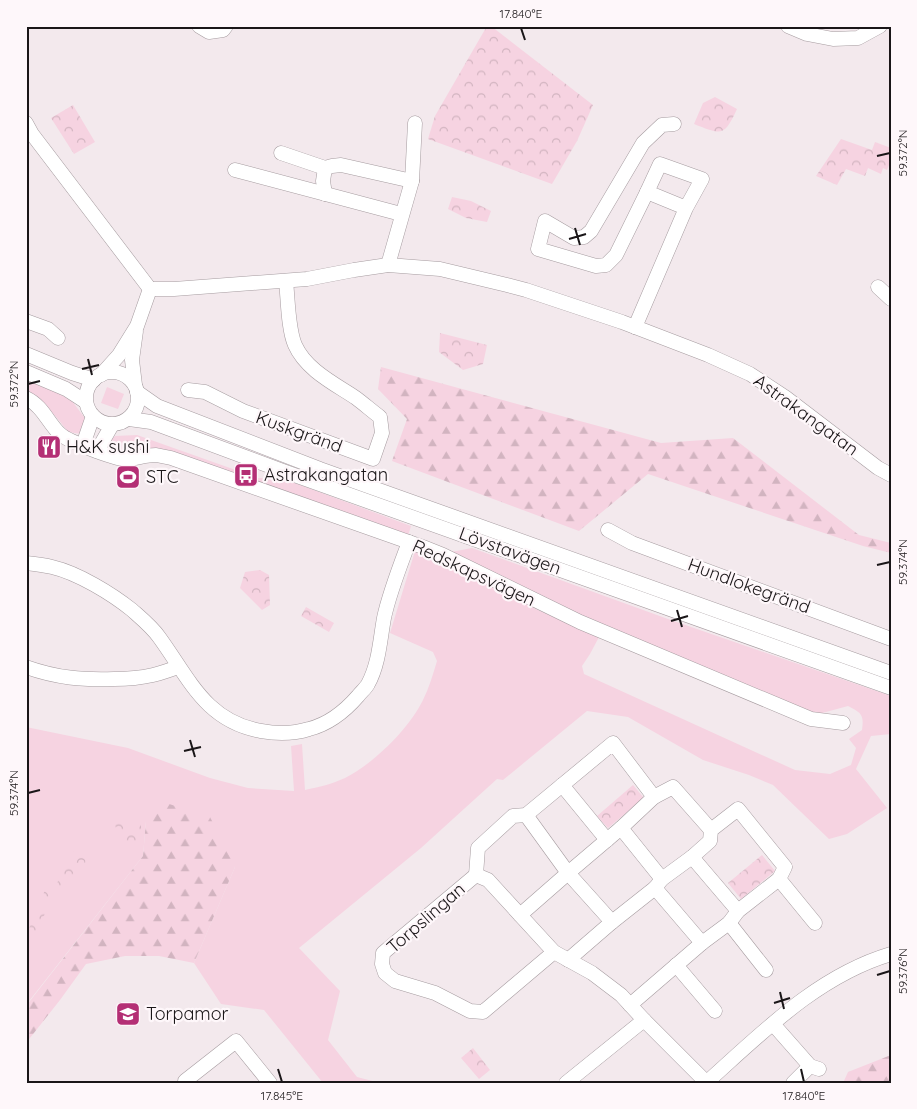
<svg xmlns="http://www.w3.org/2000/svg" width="917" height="1109" font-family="Quicksand,sans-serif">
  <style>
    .grass { fill: #f6d3e1 }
    .forest { fill: url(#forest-firs) }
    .park { fill: url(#park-crowns) }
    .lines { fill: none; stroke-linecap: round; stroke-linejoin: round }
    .minor-casing { stroke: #a69ca0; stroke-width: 15 }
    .minor { stroke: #fff; stroke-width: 14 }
    .ticks { fill: none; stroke: #1a1618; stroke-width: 2 }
    .labels { text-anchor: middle; stroke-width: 4.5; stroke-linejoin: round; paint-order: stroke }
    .street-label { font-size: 18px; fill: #1a1618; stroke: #fef7fa }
    .poi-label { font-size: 18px; fill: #1a1618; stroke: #fef7fa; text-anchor: start }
    .neatline { fill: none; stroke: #1a1618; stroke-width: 2 }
    .ticks-label { font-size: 12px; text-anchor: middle; fill: #1a1618 }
  </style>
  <defs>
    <pattern id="forest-firs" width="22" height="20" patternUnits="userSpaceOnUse" patternTransform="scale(1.25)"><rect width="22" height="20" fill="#f6d3e1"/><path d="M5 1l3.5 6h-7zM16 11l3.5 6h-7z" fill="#d2b4c0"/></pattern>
    <pattern id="park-crowns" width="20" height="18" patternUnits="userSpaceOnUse" patternTransform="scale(1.25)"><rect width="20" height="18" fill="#f6d3e1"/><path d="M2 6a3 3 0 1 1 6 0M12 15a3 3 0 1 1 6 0" fill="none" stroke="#d2b4c0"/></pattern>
  </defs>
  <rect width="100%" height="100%" fill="#f3e9ed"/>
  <g class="grass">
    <path d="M26,380L56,392L72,401L84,417L85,425L81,434L68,432C57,417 44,401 26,394Z"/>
    <polygon points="107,387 124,394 118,409 101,403"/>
    <polygon points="137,435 258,478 284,479 411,526 408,536 162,451 122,454 113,451 109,442 115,436"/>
    <path d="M472,548L668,619L891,696V734L871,736L856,769L887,808L847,834L829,839L773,785L749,775L703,760L628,717L587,711L503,780L497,779L421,848L299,948L340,991L328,1040L357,1077L380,1083H323L264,1010L221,1004L194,963L235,867L146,821L143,856L26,1005V727L128,748L210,778L248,788L294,791L291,746L302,744L305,790C319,787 332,784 345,778C373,764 409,729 423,700C429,688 433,674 437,661L433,652L390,633L415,551L434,557L538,610L599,637L590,654L582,666L584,674L795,770L830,774L851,765L856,748L849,739L862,730C864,715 862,713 848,706L815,715L557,606L451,552Z"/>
  </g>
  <g class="forest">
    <polygon points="381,367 661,443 733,438 859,535 891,543 891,553 863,546 648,474 579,531 392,461 407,419 378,389"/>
    <polygon points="166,803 210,817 235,867 194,963 159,956 125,956 86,964 60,1000 26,1043 26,1006 143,856 146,821"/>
    <polygon points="891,1055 891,1083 843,1083 848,1072"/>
  </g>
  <g class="park">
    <polygon points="487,26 491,26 593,105 577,141 552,184 428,139 435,116"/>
    <path d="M715,97L737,109C724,137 722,135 694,124L703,103Z"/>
    <polygon points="73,105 95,142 74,154 51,118"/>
    <polygon points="841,139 872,150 875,142 891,148 891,160 887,170 883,168 881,174 868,168 865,176 846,169 837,185 816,176"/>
    <polygon points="452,197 471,201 491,211 487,222 466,218 448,209"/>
    <polygon points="440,333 487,345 483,364 463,370 439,352"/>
    <polygon points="260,570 269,575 270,605 262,610 240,588 245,572"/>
    <polygon points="306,607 334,623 329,632 301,616"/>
    <polygon points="633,785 644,798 608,828 597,816"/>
    <polygon points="112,815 141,822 141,838 130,847 120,841"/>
    <polygon points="76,846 87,849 84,872 64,890 55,887"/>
    <polygon points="762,855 775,871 741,899 728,883"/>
    <polygon points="45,890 53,893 32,946 26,943 26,936"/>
    <polygon points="473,1048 490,1070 479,1079 461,1058"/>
  </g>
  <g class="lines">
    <defs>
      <g id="minor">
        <polyline points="199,26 209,32 223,30 226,26"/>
        <polyline points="788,26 807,34 833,39 858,38 880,26"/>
        <polyline points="26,123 32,134 150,289"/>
        <polyline points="281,153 325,168 332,166 341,165 412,181"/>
        <polyline points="325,168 323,181 325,194"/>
        <polyline points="235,170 401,214"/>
        <polyline points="647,192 616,255 606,265 596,266 538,249 545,221 574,238 584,237 591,231 643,143 662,125 674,124"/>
        <polyline points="388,265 412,181 415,123"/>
        <polyline points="878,287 891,299"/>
        <polyline points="150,289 174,289 307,279 354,270 388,265 440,269 507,285 526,290 622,322 708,355 750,374 785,397 878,468 891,475"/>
        <polyline points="26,321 48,329 58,338"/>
        <polyline points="635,327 686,208 702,179 660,164 647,192 686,208"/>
        <polyline points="26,354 72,373 94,380"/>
        <circle cx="112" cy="398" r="26"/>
        <polyline points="26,372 66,389 86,402"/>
        <polyline points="101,375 119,355 137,326 150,289"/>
        <polyline points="135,385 132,360 136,331"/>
        <path d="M188,390L205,392L243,411L373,459L382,433L380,417C372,411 364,404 356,398C335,384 306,370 295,345C288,329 288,299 286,281"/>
        <polyline points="137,392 157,406 320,469 891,673"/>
        <path d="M26,398C43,406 48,423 60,434C67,441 115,459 125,459C135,459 145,455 156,455C161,456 166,457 171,458L423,547L443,555L580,622L811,719L843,723"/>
        <polyline points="129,419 151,422 283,471 891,688"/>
        <polyline points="83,445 93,416"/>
        <polyline points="97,451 112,425"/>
        <polyline points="608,530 632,543 891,639"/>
        <path d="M26,563C35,564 44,565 52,567C78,573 112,594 132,610C141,618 152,627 159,637C189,678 205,721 261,731C277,734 293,734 309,729C329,724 345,711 358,696C361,692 366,688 368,684C379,664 380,640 384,618C389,594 400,566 409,542"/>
        <path d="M26,667C57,678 82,680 114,679C127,679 140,678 153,675C161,673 170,670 178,667"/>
        <polyline points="562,785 607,840"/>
        <polyline points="654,797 621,828 662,879"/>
        <polyline points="621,828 568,873 612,922 655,888"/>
        <polyline points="692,857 738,911"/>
        <polyline points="476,875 478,848 513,816 526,815 613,743 654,797 673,787 711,830 738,809 785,867 779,879 738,911 729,923 702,943 655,888 662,879 692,857 710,841 711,830"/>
        <polyline points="476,875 383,953 382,964 385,973 395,981 435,993 470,1011 483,1012 554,952"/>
        <polyline points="476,875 488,880 554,952 592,973 621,995 644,1020 706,1082"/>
        <polyline points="779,879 815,923"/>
        <polyline points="520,915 568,873 526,815"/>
        <polyline points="729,923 766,970"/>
        <polyline points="568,960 612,922"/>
        <polyline points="676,965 715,1011"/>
        <polyline points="630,1005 702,943"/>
        <polyline points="773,1024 810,1066 819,1069"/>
        <polyline points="185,1083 185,1081 236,1041 270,1083"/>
        <polyline points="566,1083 644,1020"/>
        <path d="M706,1083C762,1033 817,976 891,954"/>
        <polyline points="793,1083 810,1066"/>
      </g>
    </defs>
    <use href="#minor" class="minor-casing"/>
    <use href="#minor" class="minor"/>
  </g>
  <path class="ticks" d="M521,28L525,40M877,156L890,153M575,228L580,245M569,239L586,234M88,359L92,375M82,369L99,365M28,384L40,381M877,565L890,562M677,610L682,627M671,621L688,616M190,740L195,757M184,751L201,747M28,793L40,790M877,975L890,971M780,992L784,1009M774,1003L790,998M278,1069L282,1082M801,1069L804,1082"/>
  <defs>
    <symbol id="restaurant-square" viewBox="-11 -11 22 22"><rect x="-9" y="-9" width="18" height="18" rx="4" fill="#b42f75" stroke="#fef7fa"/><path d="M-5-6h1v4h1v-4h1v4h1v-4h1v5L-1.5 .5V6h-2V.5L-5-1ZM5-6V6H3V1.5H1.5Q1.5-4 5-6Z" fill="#fff"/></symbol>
    <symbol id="bus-square" viewBox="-11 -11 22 22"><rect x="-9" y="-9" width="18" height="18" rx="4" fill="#b42f75" stroke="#fef7fa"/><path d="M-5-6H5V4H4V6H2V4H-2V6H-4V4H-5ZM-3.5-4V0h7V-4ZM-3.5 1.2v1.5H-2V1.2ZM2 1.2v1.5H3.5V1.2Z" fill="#fff"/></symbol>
    <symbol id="stadium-square" viewBox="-11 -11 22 22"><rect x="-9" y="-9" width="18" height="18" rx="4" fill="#b42f75" stroke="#fef7fa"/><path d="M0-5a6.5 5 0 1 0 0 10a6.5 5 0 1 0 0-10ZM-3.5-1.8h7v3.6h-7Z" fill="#fff"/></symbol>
    <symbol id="school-square" viewBox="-11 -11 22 22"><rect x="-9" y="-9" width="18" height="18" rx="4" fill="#b42f75" stroke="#fef7fa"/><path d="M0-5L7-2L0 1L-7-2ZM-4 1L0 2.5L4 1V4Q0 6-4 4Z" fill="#fff"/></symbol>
  </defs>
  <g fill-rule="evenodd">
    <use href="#restaurant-square" x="35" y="433" width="28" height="28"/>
    <use href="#bus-square" x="232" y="461" width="28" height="28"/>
    <use href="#stadium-square" x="114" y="463" width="28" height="28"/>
    <use href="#school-square" x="114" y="1000" width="28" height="28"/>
  </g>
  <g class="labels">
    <g class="street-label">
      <text transform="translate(806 415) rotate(36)" y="6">Astrakangatan</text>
      <text transform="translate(299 432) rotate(20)" y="6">Kuskgränd</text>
      <text transform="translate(510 551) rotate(20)" y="6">Lövstavägen</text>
      <text transform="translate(474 573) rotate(25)" y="6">Redskapsvägen</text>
      <text transform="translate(749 586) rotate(20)" y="6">Hundlokegränd</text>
      <text transform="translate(426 918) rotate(-41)" y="6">Torpslingan</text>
    </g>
    <g class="poi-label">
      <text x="66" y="453">H&amp;K sushi</text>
      <text x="264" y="481">Astrakangatan</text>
      <text x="146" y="483">STC</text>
      <text x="146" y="1020">Torpamor</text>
    </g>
  </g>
  <rect width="917" height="1109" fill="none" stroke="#fef7fa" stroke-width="55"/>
  <rect x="28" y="28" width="862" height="1054" class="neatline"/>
  <g class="ticks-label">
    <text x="521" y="18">17.840°E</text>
    <text transform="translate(903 153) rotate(-90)" y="4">59.372°N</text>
    <text transform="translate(14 384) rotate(-90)" y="4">59.372°N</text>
    <text transform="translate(903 562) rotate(-90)" y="4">59.374°N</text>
    <text transform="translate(14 793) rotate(-90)" y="4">59.374°N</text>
    <text transform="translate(903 971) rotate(-90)" y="4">59.376°N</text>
    <text x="282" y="1100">17.845°E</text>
    <text x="804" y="1100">17.840°E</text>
  </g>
</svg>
